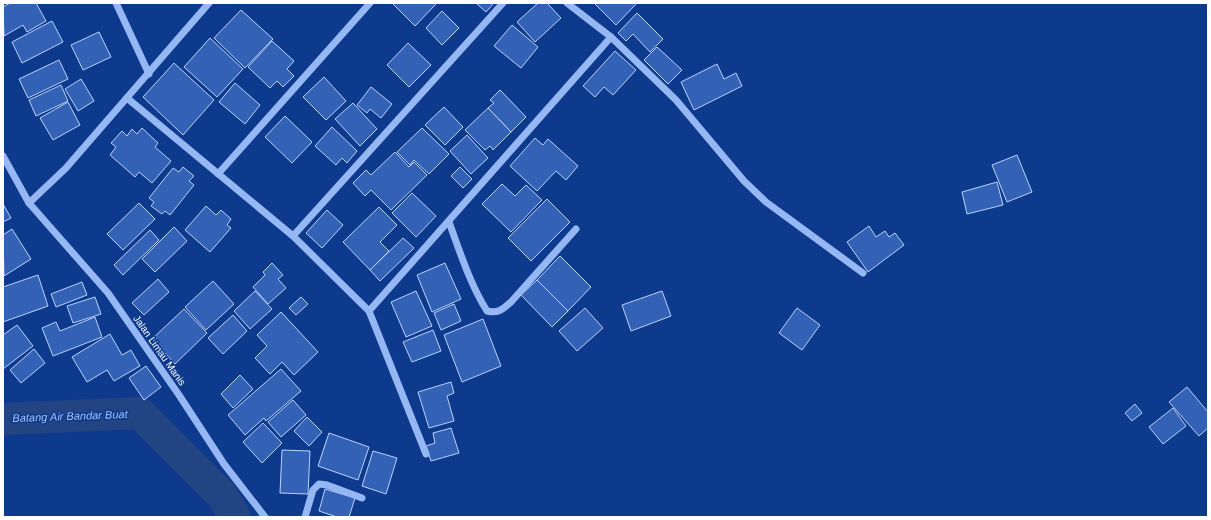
<svg xmlns="http://www.w3.org/2000/svg" width="1211" height="520" font-family="Helvetica,sans-serif">
  <style>
    .lines { fill: none; stroke-linecap: round; stroke-linejoin: round }
    .river { stroke: #234482; stroke-width: 32 }
    .building { fill: #3261b5; stroke: #bcd4fe }
    .minor { stroke: #95b7f3; stroke-width: 7 }
    .labels { text-anchor: middle; stroke-width: 3; stroke-linejoin: round; paint-order: stroke }
    .street-label { font-size: 10px; fill: #fff; stroke: #0e3a8d }
    .water-label { font-size: 11px; font-style: italic; fill: #a0c2fb; stroke: #0e3a8d }
  </style>
  <rect width="100%" height="100%" fill="#0e3a8d"/>
  <g class="lines">
    <polyline class="river" points="3,419 140,413 222,495 235,517"/>
  </g>
  <g class="building">
    <polygon points="10,3 36,3 46,21 27,32 23,25 4,36 3,7"/>
    <polygon points="392,3 435,3 436,4 415,26"/>
    <polygon points="476,3 494,3 486,12"/>
    <polygon points="538,3 547,3 561,18 535,42 517,22"/>
    <polygon points="594,3 637,3 616,25"/>
    <polygon points="241,10 273,39 245,68 214,38"/>
    <polygon points="442,11 459,28 442,45 426,28"/>
    <polygon points="637,13 663,39 650,52 633,34 626,41 618,33"/>
    <polygon points="52,21 63,42 22,63 12,42"/>
    <polygon points="512,25 538,47 521,68 494,46"/>
    <polygon points="99,32 111,57 83,70 71,45"/>
    <polygon points="210,38 243,69 217,97 184,67"/>
    <polygon points="272,41 294,61 287,69 294,76 283,87 277,81 270,88 248,67"/>
    <polygon points="408,43 431,65 409,87 387,65"/>
    <polygon points="657,47 682,70 668,84 644,60"/>
    <polygon points="615,51 636,70 613,95 604,87 595,97 583,86"/>
    <polygon points="59,60 68,79 28,98 19,79"/>
    <polygon points="174,63 214,100 183,135 143,97"/>
    <polygon points="717,64 724,79 736,73 742,86 694,110 681,82"/>
    <polygon points="324,77 346,101 326,120 303,97"/>
    <polygon points="81,79 94,101 78,111 65,89"/>
    <polygon points="235,83 260,105 245,124 219,102"/>
    <polygon points="61,85 68,101 36,116 29,100"/>
    <polygon points="371,87 392,104 381,118 370,109 367,113 357,105"/>
    <polygon points="500,90 526,117 511,132 488,108 494,103 490,100"/>
    <polygon points="68,102 80,125 53,140 40,118"/>
    <polygon points="353,103 377,129 360,146 335,119"/>
    <polygon points="444,107 463,127 445,145 425,125"/>
    <polygon points="488,108 511,132 493,150 490,146 485,150 465,130"/>
    <polygon points="285,116 312,142 292,163 265,137"/>
    <polygon points="332,127 357,151 347,163 342,158 336,165 315,146"/>
    <polygon points="142,128 158,143 155,147 171,161 152,183 139,172 135,177 110,155 116,147 111,143 122,131 127,136 132,129 137,134"/>
    <polygon points="422,128 449,154 429,174 414,160 410,165 397,152"/>
    <polygon points="467,135 488,158 471,174 450,151"/>
    <polygon points="535,138 543,145 548,139 578,166 566,180 556,171 537,191 510,166"/>
    <polygon points="395,152 409,167 414,162 427,175 391,210 371,190 365,196 353,183 366,170 371,175"/>
    <polygon points="1017,155 1032,192 1007,202 992,165"/>
    <polygon points="183,167 194,176 189,181 194,185 170,215 165,211 162,214 151,206 154,202 149,198 173,168 179,172"/>
    <polygon points="460,167 472,179 463,188 451,176"/>
    <polygon points="997,182 1003,205 967,214 962,192"/>
    <polygon points="502,184 515,196 526,185 542,200 511,232 482,204"/>
    <polygon points="412,193 436,216 416,237 392,213"/>
    <polygon points="547,199 570,222 531,261 508,238"/>
    <polygon points="139,203 155,219 123,250 107,234"/>
    <polygon points="3,204 11,218 3,222"/>
    <polygon points="206,206 216,215 221,210 231,219 227,225 231,228 210,252 185,230"/>
    <polygon points="379,207 397,225 380,242 389,251 370,270 343,242"/>
    <polygon points="327,210 343,225 322,248 306,233"/>
    <polygon points="869,226 876,237 885,231 889,237 895,233 904,245 868,272 847,242"/>
    <polygon points="174,227 187,241 155,272 142,259"/>
    <polygon points="12,229 31,259 4,276 3,235"/>
    <polygon points="150,230 159,240 123,275 114,265"/>
    <polygon points="403,238 414,248 380,281 370,270"/>
    <polygon points="560,256 591,287 568,311 537,280"/>
    <polygon points="272,263 283,275 278,279 286,288 268,304 253,287 265,275 263,272"/>
    <polygon points="445,263 461,299 432,312 417,275"/>
    <polygon points="38,275 48,306 3,322 3,287"/>
    <polygon points="158,279 169,292 144,315 132,303"/>
    <polygon points="537,280 568,311 552,327 521,295"/>
    <polygon points="213,281 234,304 206,330 185,307"/>
    <polygon points="82,282 87,295 56,307 51,294"/>
    <polygon points="255,291 272,309 250,329 234,311"/>
    <polygon points="416,291 432,326 406,337 391,302"/>
    <polygon points="662,291 671,316 631,331 622,305"/>
    <polygon points="95,297 101,314 73,323 67,306"/>
    <polygon points="301,297 308,304 296,315 289,308"/>
    <polygon points="454,304 461,321 441,330 434,313"/>
    <polygon points="585,308 603,328 577,351 559,331"/>
    <polygon points="797,308 820,325 802,350 779,333"/>
    <polygon points="184,309 207,333 175,364 152,339"/>
    <polygon points="281,312 318,352 294,375 282,362 270,374 255,358 267,346 257,335"/>
    <polygon points="233,315 247,331 223,354 208,338"/>
    <polygon points="95,317 102,337 53,356 42,328 56,322 60,331"/>
    <polygon points="483,319 501,366 462,382 444,335"/>
    <polygon points="17,325 33,346 3,369 3,335"/>
    <polygon points="433,330 441,351 412,362 403,342"/>
    <polygon points="110,334 122,355 131,350 140,366 114,381 107,370 87,382 72,357"/>
    <polygon points="34,349 45,363 21,383 10,370"/>
    <polygon points="146,366 161,387 144,400 129,378"/>
    <polygon points="281,369 301,391 266,421 264,418 245,435 228,415"/>
    <polygon points="240,375 253,389 233,408 221,394"/>
    <polygon points="451,382 454,393 447,396 454,421 429,428 418,392"/>
    <polygon points="1187,387 1208,412 1208,428 1199,436 1169,402"/>
    <polygon points="293,400 306,415 281,437 268,422"/>
    <polygon points="1135,404 1142,413 1132,421 1125,413"/>
    <polygon points="1173,408 1186,426 1163,444 1149,427"/>
    <polygon points="307,417 322,432 309,446 294,431"/>
    <polygon points="263,423 282,443 262,463 243,442"/>
    <polygon points="451,428 459,453 431,461 426,446 435,443 433,433"/>
    <polygon points="329,433 369,447 358,480 318,466"/>
    <polygon points="282,450 310,451 308,494 280,493"/>
    <polygon points="373,451 397,458 386,494 362,486"/>
    <polygon points="325,489 355,498 349,517 337,517 319,511"/>
  </g>
  <g class="lines">
    <g class="minor">
      <polyline points="116,3 149,74"/>
      <polyline points="567,3 611,37 676,100 744,181 766,202 863,273"/>
      <polyline points="127,98 293,236 369,311 426,454"/>
      <polyline points="3,156 29,203 108,293 179,395 224,464 265,517"/>
      <polyline points="218,174 370,3"/>
      <polyline points="29,203 66,168 209,3"/>
      <path d="M449,222C460,252 470,284 487,311C498,314 503,309 511,302L576,229"/>
      <polyline points="293,236 503,3"/>
      <polyline points="369,311 611,37"/>
      <polyline points="305,517 313,490 319,484 327,485 362,498"/>
    </g>
  </g>
  <g class="labels">
    <g class="street-label">
      <text transform="translate(160 350) rotate(55)" y="4">Jalan Limau Manis</text>
    </g>
    <g class="water-label">
      <text transform="translate(70 416) rotate(-2)" y="4">Batang Air Bandar Buat</text>
    </g>
  </g>
  <rect width="1211" height="520" fill="none" stroke="#ffffff" stroke-width="8"/>
</svg>
